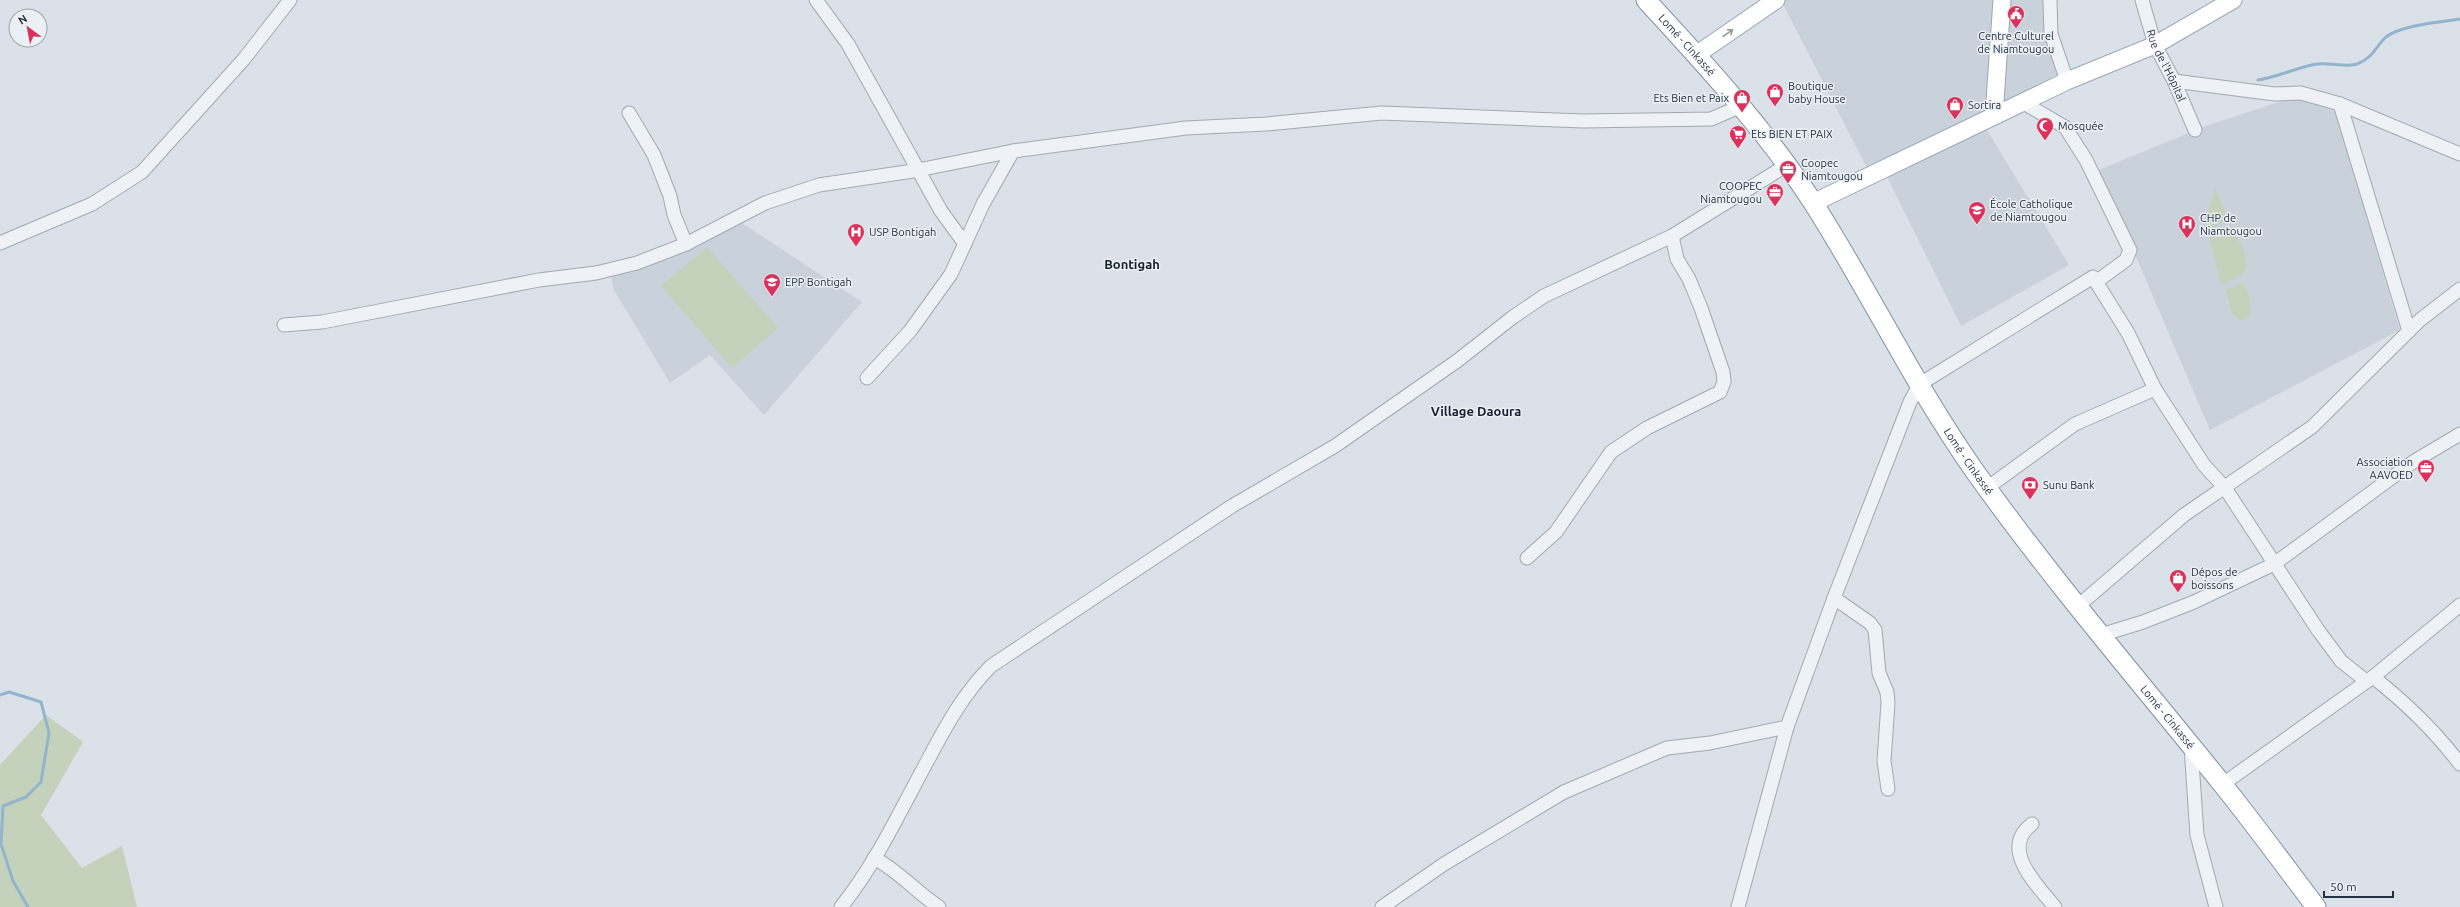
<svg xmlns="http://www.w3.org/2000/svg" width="2460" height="907" font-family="Ubuntu,sans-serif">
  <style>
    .built { fill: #c9d1da }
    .green { fill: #c4d2bc }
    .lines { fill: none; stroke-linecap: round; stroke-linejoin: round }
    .stream { stroke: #92b4cc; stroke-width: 3 }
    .minor-casing { stroke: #a0a9b2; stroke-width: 15 }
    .major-casing { stroke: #9aa7b4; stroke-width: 19 }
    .highway-casing { stroke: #8190a0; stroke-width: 21 }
    .minor { stroke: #eef2f6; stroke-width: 13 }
    .major { stroke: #fff; stroke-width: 17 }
    .highway { stroke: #fff; stroke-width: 19 }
    .oneway { stroke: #92989f }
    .labels { text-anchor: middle; stroke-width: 3; stroke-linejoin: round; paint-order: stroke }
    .poi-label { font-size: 11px; fill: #24313f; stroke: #ebf0f5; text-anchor: start }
    .street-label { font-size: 11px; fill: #24313f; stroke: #ebf0f5 }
    .quarter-label { font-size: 13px; font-weight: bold; fill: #17212f; stroke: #ebf0f5 }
  </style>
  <rect width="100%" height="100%" fill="#dbe1e8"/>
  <g class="built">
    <polygon points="1781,0 2052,0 2066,70 1868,170"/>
    <polygon points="2294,97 2335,111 2400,330 2210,430 2099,170 2203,127"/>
    <polygon points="1984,125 2069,265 1961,326 1885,173"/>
    <polygon points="739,221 862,302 764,415 710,355 670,383 614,290 611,276"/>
  </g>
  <g class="green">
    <polygon points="2215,189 2229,219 2208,231 2207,216"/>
    <polygon points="2231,224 2244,252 2247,267 2242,275 2221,285 2209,234"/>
    <polygon points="707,247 778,328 732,368 661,286"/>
    <path d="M2242,283C2248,287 2253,306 2250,313C2249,317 2245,319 2241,321L2232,314L2226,290Z"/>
    <polygon points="46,715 83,742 41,815 82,868 122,846 137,907 0,907 0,765"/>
  </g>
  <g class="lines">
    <g class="stream">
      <path d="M2258,80C2279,77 2297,67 2317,64C2331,62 2344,68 2357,64C2373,58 2376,46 2386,37C2401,25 2441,22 2460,19"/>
      <polyline points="0,695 9,692 41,702 49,733 41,782 26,797 3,806 1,844 13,881 28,907"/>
    </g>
    <defs>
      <g id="minor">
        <polyline points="816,0 848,44 941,211 965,244"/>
        <polyline points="2050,0 2051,34 2067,81"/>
        <path id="s1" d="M2142,0L2155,45L2174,81L2195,130"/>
        <polyline points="2174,81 2275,94 2301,93 2340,104 2460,154"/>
        <polyline points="2022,102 2065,127 2086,160 2130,250 2126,260 2096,282"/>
        <polyline points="2340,104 2409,331"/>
        <polyline points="629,113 654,155 670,196 674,215 686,244"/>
        <polyline points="0,243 92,204 142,172 244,59 290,0"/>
        <polyline points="284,325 322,322 539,280 596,273 637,263 686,244 765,203 819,185 913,171 1013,151 1186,128 1266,124 1382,113 1583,121 1711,119 1739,107"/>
        <polyline points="867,378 910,331 951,274 983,204 1013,151"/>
        <polyline points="1987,488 2075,424 2155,389"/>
        <polyline points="1527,558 1556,532 1611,452 1647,428 1720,392 1724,382 1723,372 1701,308 1689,279 1677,259 1672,236"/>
        <polyline points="1834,598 1870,623 1875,630 1879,673 1887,692 1888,703 1884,761 1888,789"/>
        <polyline points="2078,606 2184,515 2312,427 2420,320 2460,289"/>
        <polyline points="2101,635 2143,622 2194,602 2274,564 2413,462 2460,434"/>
        <path d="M2373,677C2406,703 2435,731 2460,764"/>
        <polyline points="2191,747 2197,835 2216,907"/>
        <polyline points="2223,784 2373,677 2460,605"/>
        <path d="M2032,824C1999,849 2037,885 2055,907"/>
        <path d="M874,858C899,871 916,892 939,907"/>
        <path d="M841,907C877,862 901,809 929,758C947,724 964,693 991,666L1232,506L1335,446L1457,361L1513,317L1544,296L1672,236L1787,165"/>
        <polyline points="1382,907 1444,864 1564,792 1667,748 1710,743 1787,727"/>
        <polyline points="1738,907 1787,727 1834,598 1910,402 1920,384 2093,277 2128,333 2155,389 2204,465 2225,488 2318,630 2341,661 2366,681"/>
      </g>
      <g id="major">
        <polyline points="1696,55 1776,0"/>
        <polyline points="1994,115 2002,0"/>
        <polyline points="1813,203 2067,81 2155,45 2233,0"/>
      </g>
      <g id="highway">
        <path id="s2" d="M1646,0C1704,63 1765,129 1812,201C1869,290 1915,387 1976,473C2053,581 2140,682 2223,785C2255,825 2285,866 2316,907"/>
      </g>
    </defs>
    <use href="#minor" class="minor-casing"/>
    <use href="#major" class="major-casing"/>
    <use href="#highway" class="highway-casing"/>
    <use href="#minor" class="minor"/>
    <use href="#major" class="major"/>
    <use href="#highway" class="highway"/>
  </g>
  <defs><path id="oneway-shaft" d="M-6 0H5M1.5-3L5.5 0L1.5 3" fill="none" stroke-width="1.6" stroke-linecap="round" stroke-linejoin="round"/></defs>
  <use class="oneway" href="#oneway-shaft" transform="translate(1728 33) rotate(-35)"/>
  <defs>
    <symbol id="civic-pin" viewBox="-11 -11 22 30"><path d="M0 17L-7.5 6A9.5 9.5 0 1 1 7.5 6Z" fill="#db325c" stroke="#ebf0f5"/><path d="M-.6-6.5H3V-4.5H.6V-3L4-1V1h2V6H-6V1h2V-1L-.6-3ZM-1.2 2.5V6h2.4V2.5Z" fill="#fff"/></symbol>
    <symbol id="shop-pin" viewBox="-11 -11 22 30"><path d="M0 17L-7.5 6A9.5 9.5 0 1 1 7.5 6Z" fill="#db325c" stroke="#ebf0f5"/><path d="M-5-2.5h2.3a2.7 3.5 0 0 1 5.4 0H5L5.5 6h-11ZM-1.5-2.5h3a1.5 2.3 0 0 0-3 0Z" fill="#fff"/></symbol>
    <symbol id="mosque-pin" viewBox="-11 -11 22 30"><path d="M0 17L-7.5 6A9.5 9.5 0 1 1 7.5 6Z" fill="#db325c" stroke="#ebf0f5"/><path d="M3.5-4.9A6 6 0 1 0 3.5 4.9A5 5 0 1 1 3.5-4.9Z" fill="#fff"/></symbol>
    <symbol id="supermarket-pin" viewBox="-11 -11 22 30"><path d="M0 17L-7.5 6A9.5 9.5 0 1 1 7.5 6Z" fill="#db325c" stroke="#ebf0f5"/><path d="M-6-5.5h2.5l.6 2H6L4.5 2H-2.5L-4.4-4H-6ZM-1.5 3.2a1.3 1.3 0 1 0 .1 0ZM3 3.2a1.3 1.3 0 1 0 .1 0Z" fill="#fff"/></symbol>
    <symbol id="office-pin" viewBox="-11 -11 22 30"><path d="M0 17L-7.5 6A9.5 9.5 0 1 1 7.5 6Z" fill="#db325c" stroke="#ebf0f5"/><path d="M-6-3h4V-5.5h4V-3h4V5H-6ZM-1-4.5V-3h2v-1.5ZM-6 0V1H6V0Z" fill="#fff"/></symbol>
    <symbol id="school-pin" viewBox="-11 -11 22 30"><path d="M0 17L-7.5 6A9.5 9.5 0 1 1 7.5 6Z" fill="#db325c" stroke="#ebf0f5"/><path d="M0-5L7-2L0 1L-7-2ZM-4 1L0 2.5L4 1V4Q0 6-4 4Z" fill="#fff"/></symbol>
    <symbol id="hospital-pin" viewBox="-11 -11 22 30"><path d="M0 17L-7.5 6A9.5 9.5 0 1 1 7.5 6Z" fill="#db325c" stroke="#ebf0f5"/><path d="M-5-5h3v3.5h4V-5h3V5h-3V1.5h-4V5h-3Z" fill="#fff"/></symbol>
    <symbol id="bank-pin" viewBox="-11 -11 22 30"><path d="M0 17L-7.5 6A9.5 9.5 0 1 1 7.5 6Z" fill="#db325c" stroke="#ebf0f5"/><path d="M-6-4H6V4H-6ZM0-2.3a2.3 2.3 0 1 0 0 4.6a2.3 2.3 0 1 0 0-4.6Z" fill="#fff"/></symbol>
  </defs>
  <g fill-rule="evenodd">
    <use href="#civic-pin" x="2006" y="4" width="20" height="27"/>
    <use href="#shop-pin" x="1765" y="82" width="20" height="27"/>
    <use href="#shop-pin" x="1732" y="88" width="20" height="27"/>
    <use href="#shop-pin" x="1945" y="95" width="20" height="27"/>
    <use href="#mosque-pin" x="2035" y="116" width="20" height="27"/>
    <use href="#supermarket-pin" x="1728" y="124" width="20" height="27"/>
    <use href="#office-pin" x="1778" y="159" width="20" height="27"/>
    <use href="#office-pin" x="1765" y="182" width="20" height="27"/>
    <use href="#school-pin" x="1967" y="200" width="20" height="27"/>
    <use href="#hospital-pin" x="2177" y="214" width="20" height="27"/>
    <use href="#hospital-pin" x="846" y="222" width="20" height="27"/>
    <use href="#school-pin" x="762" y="272" width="20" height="27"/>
    <use href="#office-pin" x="2416" y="458" width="20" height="27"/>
    <use href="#bank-pin" x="2020" y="475" width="20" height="27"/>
    <use href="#shop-pin" x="2168" y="568" width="20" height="27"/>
  </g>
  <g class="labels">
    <g class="poi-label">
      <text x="2016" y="40" text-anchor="middle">Centre Culturel<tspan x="2016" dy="13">de Niamtougou</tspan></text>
      <text x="1788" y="90">Boutique<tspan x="1788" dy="13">baby House</tspan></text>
      <text x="1729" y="102" text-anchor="end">Ets Bien et Paix</text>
      <text x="1968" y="109">Sortira</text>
      <text x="2058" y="130">Mosquée</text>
      <text x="1751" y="138">Ets BIEN ET PAIX</text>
      <text x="1801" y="167">Coopec<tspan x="1801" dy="13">Niamtougou</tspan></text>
      <text x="1762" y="190" text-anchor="end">COOPEC<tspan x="1762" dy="13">Niamtougou</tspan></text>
      <text x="1990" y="208">École Catholique<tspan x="1990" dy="13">de Niamtougou</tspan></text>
      <text x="2200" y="222">CHP de<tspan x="2200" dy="13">Niamtougou</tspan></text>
      <text x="869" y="236">USP Bontigah</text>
      <text x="785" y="286">EPP Bontigah</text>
      <text x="2413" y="466" text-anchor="end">Association<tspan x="2413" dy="13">AAVOED</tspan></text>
      <text x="2043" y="489">Sunu Bank</text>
      <text x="2191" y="576">Dépos de<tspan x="2191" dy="13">boissons</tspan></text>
    </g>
    <g class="street-label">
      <text dy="4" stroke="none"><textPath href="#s2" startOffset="61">Lomé - Cinkassé</textPath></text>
      <text dy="4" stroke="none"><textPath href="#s1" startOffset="70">Rue de l'Hôpital</textPath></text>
      <text dy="4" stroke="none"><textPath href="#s2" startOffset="565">Lomé - Cinkassé</textPath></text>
      <text dy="4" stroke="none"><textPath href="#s2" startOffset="889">Lomé - Cinkassé</textPath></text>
    </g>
    <g class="quarter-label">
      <text x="1132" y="269">Bontigah</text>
      <text x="1476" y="416">Village Daoura</text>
    </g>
  </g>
  <g transform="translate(28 28) rotate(328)"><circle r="19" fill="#ebf0f5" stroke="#9ba4ac"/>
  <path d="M0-3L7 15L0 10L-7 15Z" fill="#db325c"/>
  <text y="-6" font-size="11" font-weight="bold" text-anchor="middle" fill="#24313f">N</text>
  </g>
  <path d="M2324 891v6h69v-6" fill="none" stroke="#24313f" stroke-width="2"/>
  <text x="2330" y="891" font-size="12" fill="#24313f" stroke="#ebf0f5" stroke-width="3" paint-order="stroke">50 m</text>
</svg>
